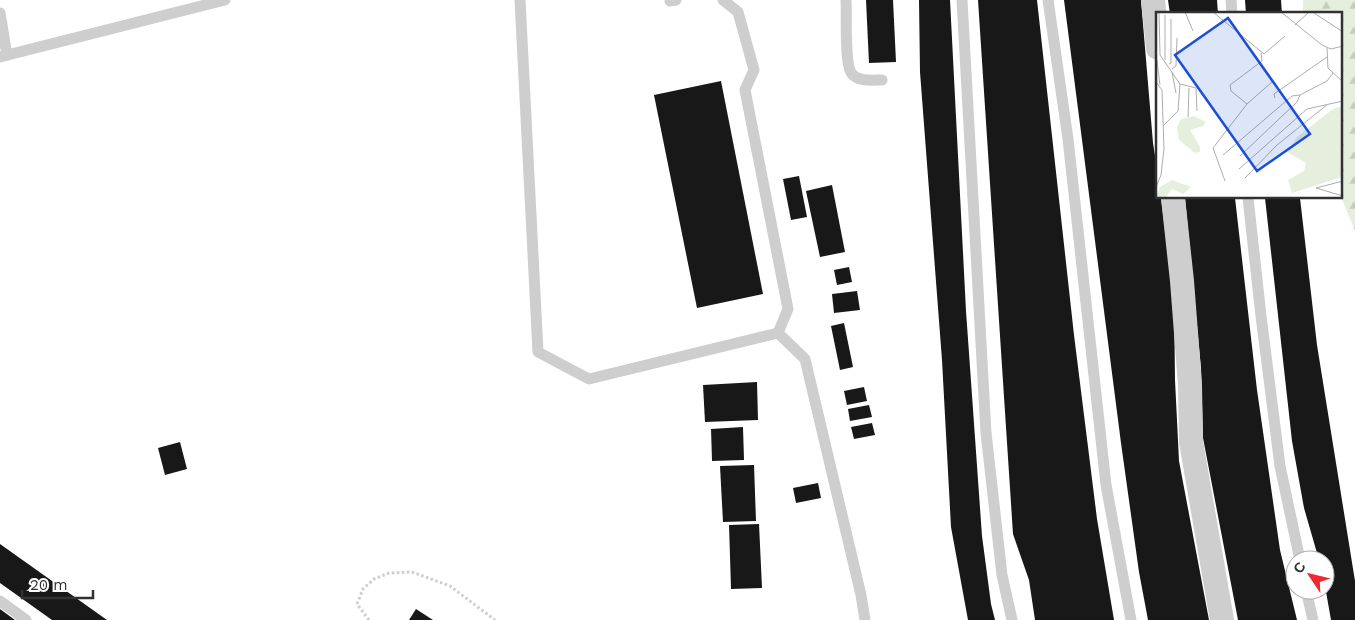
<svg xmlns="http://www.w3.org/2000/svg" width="1355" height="620" font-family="'Work Sans',sans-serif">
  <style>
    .forest { fill: url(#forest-firs) }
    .building { fill: #181818 }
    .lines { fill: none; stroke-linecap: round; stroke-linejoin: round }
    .path { stroke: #cecece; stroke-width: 3; stroke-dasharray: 2.5 2.5; stroke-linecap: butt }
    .service { stroke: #cecece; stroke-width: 11 }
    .minor { stroke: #cecece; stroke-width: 24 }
    .inset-road { fill: none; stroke: #adadad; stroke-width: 1 }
    .view { fill: #1d4ed8; fill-opacity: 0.15; stroke: #1d4ed8; stroke-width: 2.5 }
    .inset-edge { fill: none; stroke: #313131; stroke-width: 2.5 }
  </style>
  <defs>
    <pattern id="forest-firs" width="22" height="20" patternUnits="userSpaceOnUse" patternTransform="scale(1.25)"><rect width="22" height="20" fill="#e6efde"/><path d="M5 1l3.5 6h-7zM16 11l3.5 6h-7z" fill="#c6cdbf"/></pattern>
  </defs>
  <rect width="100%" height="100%" fill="#fff"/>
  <polygon class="forest" points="1303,0 1355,0 1355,231 1341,197 1341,14 1303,14"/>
  <g class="building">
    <polygon points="866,0 893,0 896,62 869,63"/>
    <polygon points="919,0 950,0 966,311 982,536 991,604 995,620 968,620 951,527 942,360 920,72"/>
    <polygon points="978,0 1037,0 1074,335 1097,519 1114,620 1035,620 1029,580 1013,534"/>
    <polygon points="1064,0 1141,0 1153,143 1158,175 1158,198 1161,198 1174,299 1175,380 1179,461 1209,620 1148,620 1139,572 1121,443"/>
    <polygon points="1168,0 1217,0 1218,14 1170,14"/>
    <polygon points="1245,0 1281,0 1282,14 1246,14"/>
    <polygon points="721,81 763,294 697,308 654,95"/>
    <polygon points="799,176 807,217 791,220 783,179"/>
    <polygon points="832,185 845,252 820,257 806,191"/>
    <polygon points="1185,198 1235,198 1257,390 1280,550 1297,620 1238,620 1203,438 1201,368"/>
    <polygon points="1265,198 1300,198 1317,345 1355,581 1355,620 1331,620 1325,586 1325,560 1319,560 1304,508 1292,441"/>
    <polygon points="849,267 852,282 837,285 834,270"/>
    <polygon points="857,291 860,310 834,313 832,294"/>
    <polygon points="844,323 853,367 840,370 831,326"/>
    <polygon points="757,382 758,420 705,422 703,385"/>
    <polygon points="864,387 867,401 847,405 844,391"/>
    <polygon points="869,405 872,417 850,421 848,409"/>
    <polygon points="872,423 875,435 854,439 851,427"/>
    <polygon points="743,427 744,460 712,461 711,429"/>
    <polygon points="180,442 187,469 165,475 158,448"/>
    <polygon points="754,465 756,521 723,522 720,466"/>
    <polygon points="818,483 821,498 796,503 793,488"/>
    <polygon points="759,524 762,588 731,589 729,525"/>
    <polygon points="0,544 107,620 52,620 0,583"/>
    <polygon points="0,609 15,620 0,620"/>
    <polygon points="416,609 433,620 409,620"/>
  </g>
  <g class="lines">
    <polyline class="path" points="369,620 357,604 363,589 374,579 389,573 412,572 450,586 495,620"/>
    <g class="service">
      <polyline points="520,0 538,352 589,379 778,333 805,359 861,595 865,620"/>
      <polyline points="723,0 738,12 754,70 745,90 788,309 778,333"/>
      <path d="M846,0C847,14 844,65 852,74C859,82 873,80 882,80"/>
      <polyline points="962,0 986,433 1002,575 1012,620"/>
      <polyline points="1048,0 1068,139 1106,485 1131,620"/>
      <polyline points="1231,0 1232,14"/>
      <polyline points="670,1 676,0"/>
      <polyline points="0,13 7,55"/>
      <polyline points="0,57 225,0"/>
      <polyline points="1248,198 1261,316 1280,466 1300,560"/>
      <polyline points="1306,590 1313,620"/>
      <polyline points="0,601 26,620"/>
    </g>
    <g class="minor">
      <polyline points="1153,0 1158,48"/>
      <polyline points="1173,198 1182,281 1190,385 1191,442 1222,620"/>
    </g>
  </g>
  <g transform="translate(1156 12)">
    <rect width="186" height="186" fill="#fff"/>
    <path d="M38,104L50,110L47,114L34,118L44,135V140L39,141L23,128L21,115L25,107ZM16,168L35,175L27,182L16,177L9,186H0L4,175Z" fill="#e6efde"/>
    <path d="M186,94V165L136,181L132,168L148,159L150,151L131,140L141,125L177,97Z" fill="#e6efde"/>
    <path class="inset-road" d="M3,0L4,43L24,72L22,99L7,114M29,0L37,19M57,0L108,42L129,24M125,0L166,33L175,37L187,34M158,1L187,20M9,3V48M139,13L153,0M171,36L172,56L187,70M0,42L4,73M13,52L15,51V7M16,57L20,54L21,26M16,60L20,81M0,70L6,78L8,137L5,163L0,175M24,72L40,76L41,99M119,86L118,82L171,45M91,92L116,70L113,63M32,105L33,76M67,143L136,84L144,83M84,144L141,90L144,83L171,69L177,61M83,157L151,97L187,89M89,166L121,133L172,92M69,169L57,136L91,92L75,79L74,73L106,49L105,41M187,169L160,176L187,184"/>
    <path class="view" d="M72,6L154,122L101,159L19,43Z"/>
    <rect width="186" height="186" class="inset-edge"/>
  </g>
  <g transform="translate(1310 575) rotate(305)"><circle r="24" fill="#ffffff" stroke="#adadad"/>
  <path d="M0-4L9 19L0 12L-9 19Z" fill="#f3272f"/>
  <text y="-8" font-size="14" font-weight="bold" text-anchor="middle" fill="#313131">С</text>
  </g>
  <path d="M22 590v8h71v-8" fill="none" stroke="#313131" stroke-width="2.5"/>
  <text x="30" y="590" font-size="15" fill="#313131" stroke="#ffffff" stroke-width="4" paint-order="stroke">20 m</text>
</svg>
